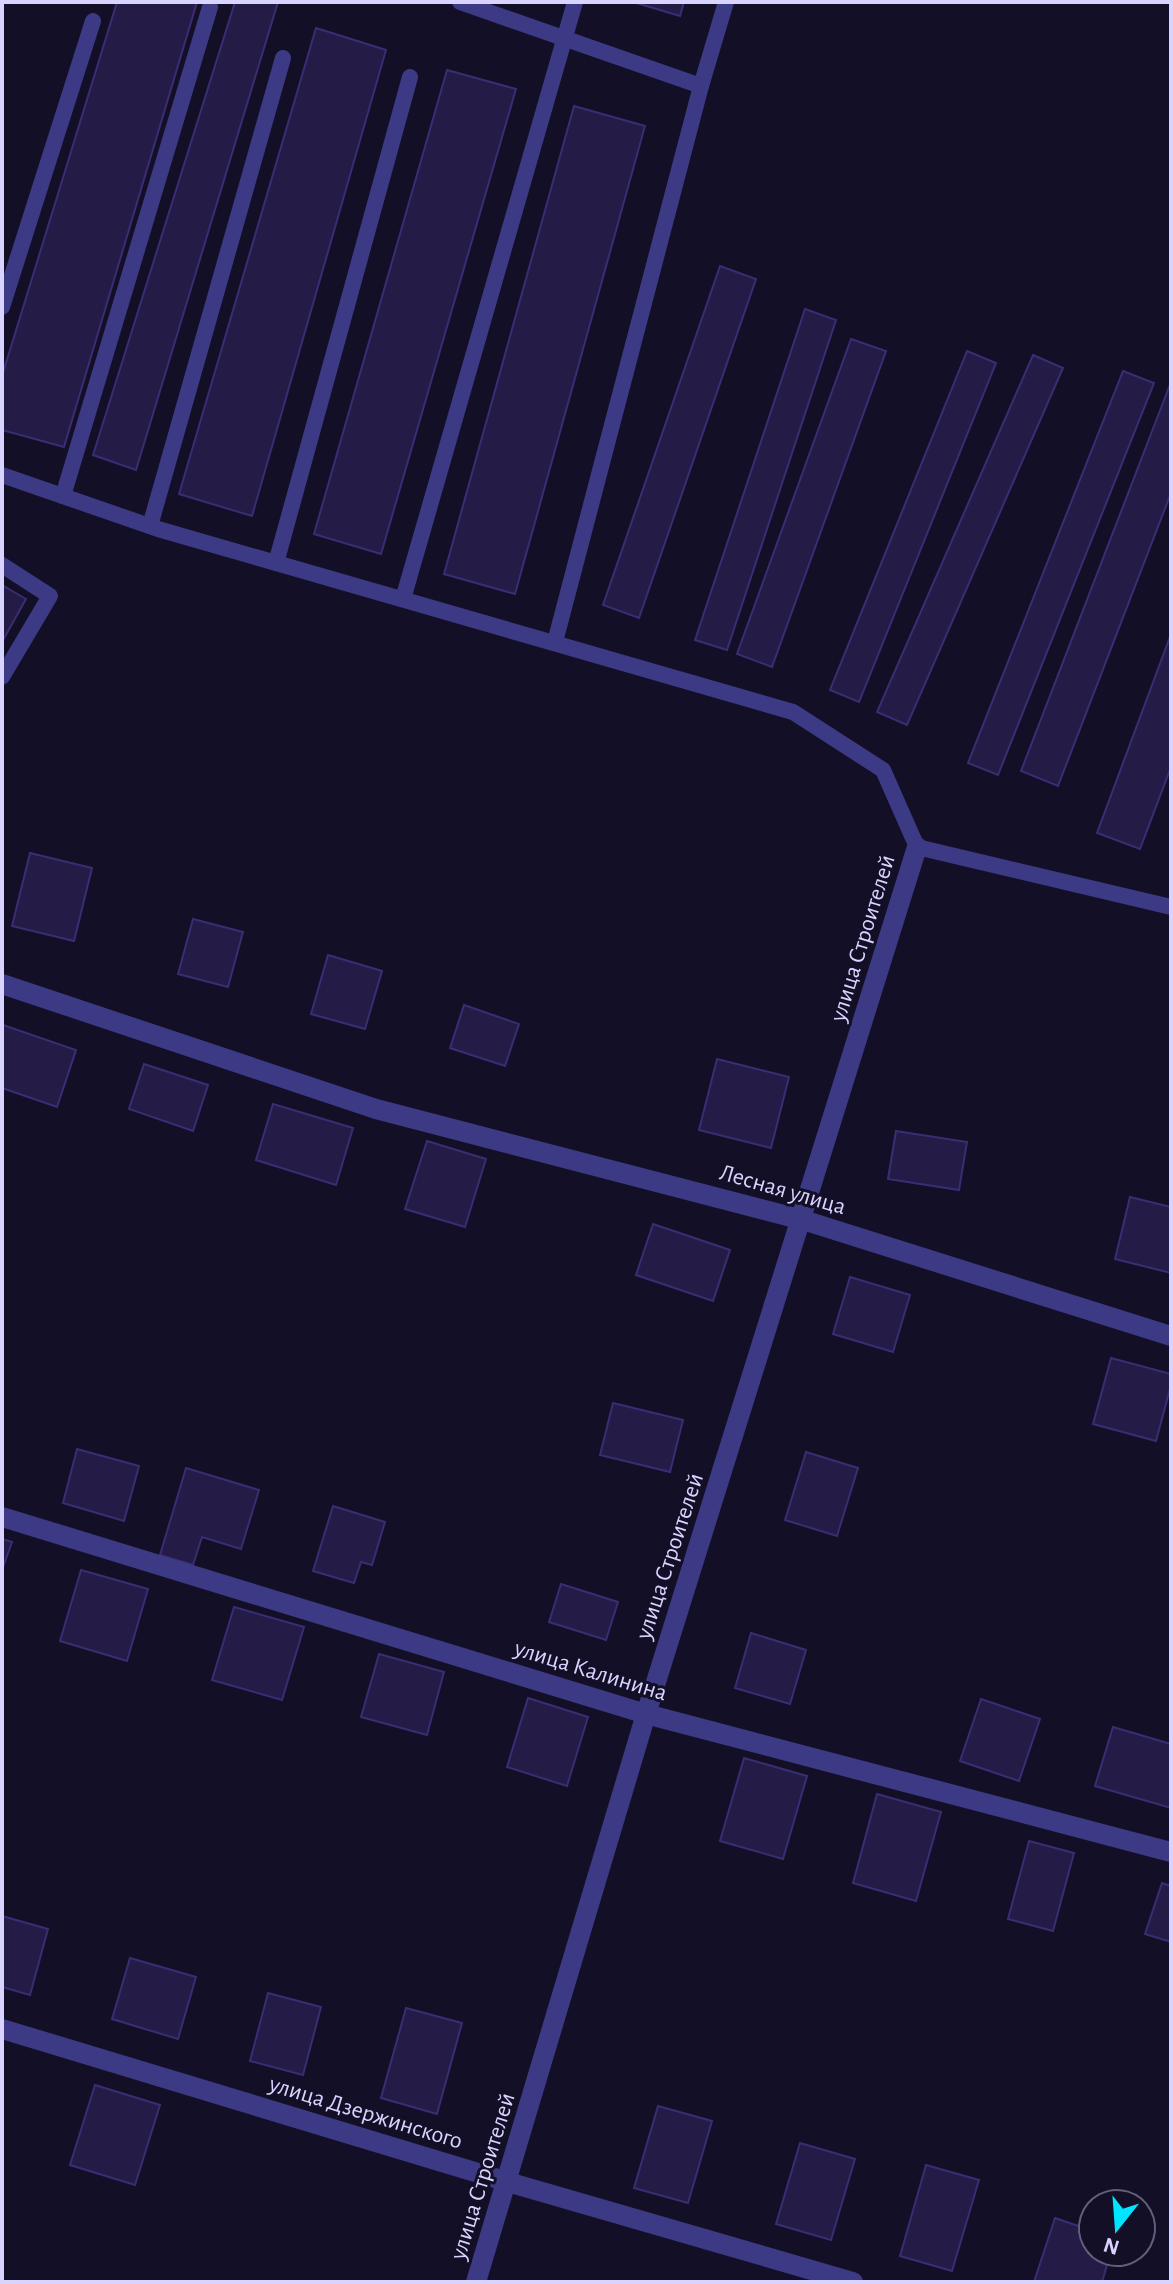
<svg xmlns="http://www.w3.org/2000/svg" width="1173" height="2284" font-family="'Alegreya Sans',sans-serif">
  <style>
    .building { fill: #241b47; stroke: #3b2d73; stroke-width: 2 }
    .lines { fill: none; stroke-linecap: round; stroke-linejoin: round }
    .service { stroke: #3d3a85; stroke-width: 16 }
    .minor { stroke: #3d3a85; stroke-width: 20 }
    .labels { text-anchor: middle; stroke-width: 6; stroke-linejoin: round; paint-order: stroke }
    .street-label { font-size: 24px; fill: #d9d4ff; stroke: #130f26 }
  </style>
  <rect width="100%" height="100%" fill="#130f26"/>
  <g class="building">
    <polygon points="117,2 197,2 64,447 2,430 2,376"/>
    <polygon points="235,2 278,2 136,470 93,455"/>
    <polygon points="633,2 684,2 680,16"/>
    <polygon points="316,28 386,50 252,516 179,494"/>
    <polygon points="447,70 516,89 381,554 314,534"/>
    <polygon points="574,106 645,126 515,594 444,574"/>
    <polygon points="720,266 756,279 639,618 603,605"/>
    <polygon points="805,309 836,320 727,650 695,640"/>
    <polygon points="851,339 886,351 772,667 737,654"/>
    <polygon points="967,351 996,363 859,702 830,690"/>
    <polygon points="1033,355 1063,368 907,725 877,712"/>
    <polygon points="1123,371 1154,383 998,775 968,763"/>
    <polygon points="1171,382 1171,493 1058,786 1021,771"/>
    <polygon points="2,585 26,599 2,642"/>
    <polygon points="1171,634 1171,767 1140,849 1097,833"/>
    <polygon points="30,853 92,868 74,941 12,926"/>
    <polygon points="193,919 243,932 228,987 178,974"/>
    <polygon points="328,955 382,971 365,1029 311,1014"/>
    <polygon points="464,1005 519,1024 505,1066 450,1048"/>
    <polygon points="3,1025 76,1050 57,1107 2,1088"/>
    <polygon points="717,1059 789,1077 771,1148 699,1130"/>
    <polygon points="144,1064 208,1085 193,1131 129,1109"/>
    <polygon points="273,1104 353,1128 336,1185 256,1160"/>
    <polygon points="896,1131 967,1142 959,1190 888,1179"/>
    <polygon points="427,1141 486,1159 465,1227 405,1209"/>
    <polygon points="1130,1197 1171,1207 1171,1273 1115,1259"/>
    <polygon points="653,1224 730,1250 713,1301 636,1275"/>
    <polygon points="850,1277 910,1295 893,1352 833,1334"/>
    <polygon points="1111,1358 1171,1374 1171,1385 1156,1441 1093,1424"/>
    <polygon points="613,1403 683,1420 670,1472 600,1455"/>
    <polygon points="77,1449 139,1466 124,1521 63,1503"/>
    <polygon points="806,1452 858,1468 837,1536 785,1520"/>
    <polygon points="186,1468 259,1490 241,1549 202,1537 193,1565 160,1555"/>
    <polygon points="333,1506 385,1522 372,1565 361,1562 354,1583 313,1571"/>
    <polygon points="2,1539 12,1542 2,1570"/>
    <polygon points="81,1570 148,1589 127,1661 60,1641"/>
    <polygon points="561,1584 618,1602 606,1640 549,1622"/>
    <polygon points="234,1607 304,1627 282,1700 212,1680"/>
    <polygon points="751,1633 806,1650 790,1704 735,1688"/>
    <polygon points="379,1654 444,1672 427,1735 361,1717"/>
    <polygon points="528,1698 588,1717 567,1786 507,1767"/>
    <polygon points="981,1699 1040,1719 1019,1781 960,1761"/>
    <polygon points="1113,1727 1171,1744 1171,1808 1095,1786"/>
    <polygon points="744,1758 807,1776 783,1859 720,1841"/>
    <polygon points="877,1794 941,1812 916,1901 853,1883"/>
    <polygon points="1029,1841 1074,1853 1053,1931 1008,1919"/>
    <polygon points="1162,1883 1171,1886 1171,1942 1145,1934"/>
    <polygon points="2,1916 48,1929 30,1995 2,1987"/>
    <polygon points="130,1958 196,1977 178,2039 112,2019"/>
    <polygon points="268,1993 321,2007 303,2075 250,2061"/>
    <polygon points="406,2008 462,2023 437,2114 381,2098"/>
    <polygon points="95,2085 160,2105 135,2185 70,2165"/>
    <polygon points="658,2106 712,2121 688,2203 634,2188"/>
    <polygon points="800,2143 855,2159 831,2240 776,2224"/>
    <polygon points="926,2165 979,2180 952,2271 900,2256"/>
    <polygon points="1055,2218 1093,2231 1093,2252 1111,2252 1102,2282 1034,2282"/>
  </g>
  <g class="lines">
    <g class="service">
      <polyline points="460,2 701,86"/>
      <polyline points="2,307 93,21"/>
      <polyline points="2,475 158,529 793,712 883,770 917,847 1171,907"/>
      <polyline points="63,496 210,7"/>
      <polyline points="150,526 283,58"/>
      <polyline points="276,563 410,77"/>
      <polyline points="2,565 50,596 2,677"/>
      <polyline points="403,599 575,2"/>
      <polyline points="555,642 701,86 726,2"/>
    </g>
    <g class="minor">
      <polyline points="2,984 376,1109 803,1220 1171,1336"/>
      <polyline points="2,1517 646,1714 1171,1852"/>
      <polyline points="2,2029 508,2182 853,2282"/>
      <polyline points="476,2282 646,1714 917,847"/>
    </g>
  </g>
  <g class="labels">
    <g class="street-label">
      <text transform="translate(862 938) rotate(-73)" y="8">улица Строителей</text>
      <text transform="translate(783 1189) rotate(16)" y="8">Лесная улица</text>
      <text transform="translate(669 1556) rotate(-72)" y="8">улица Строителей</text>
      <text transform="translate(591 1670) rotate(17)" y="8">улица Калинина</text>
      <text transform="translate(366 2112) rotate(17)" y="8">улица Дзержинского</text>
      <text transform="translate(482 2176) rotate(-73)" y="8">улица Строителей</text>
    </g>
  </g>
  <rect width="1173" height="2284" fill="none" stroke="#d9d4ff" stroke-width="8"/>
  <g transform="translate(1117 2228) rotate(197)"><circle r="38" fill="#130f26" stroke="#625e7d" stroke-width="2"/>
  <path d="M0-6L14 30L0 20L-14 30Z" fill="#00e5ff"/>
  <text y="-12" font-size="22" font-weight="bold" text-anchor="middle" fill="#d9d4ff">N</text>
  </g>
</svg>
